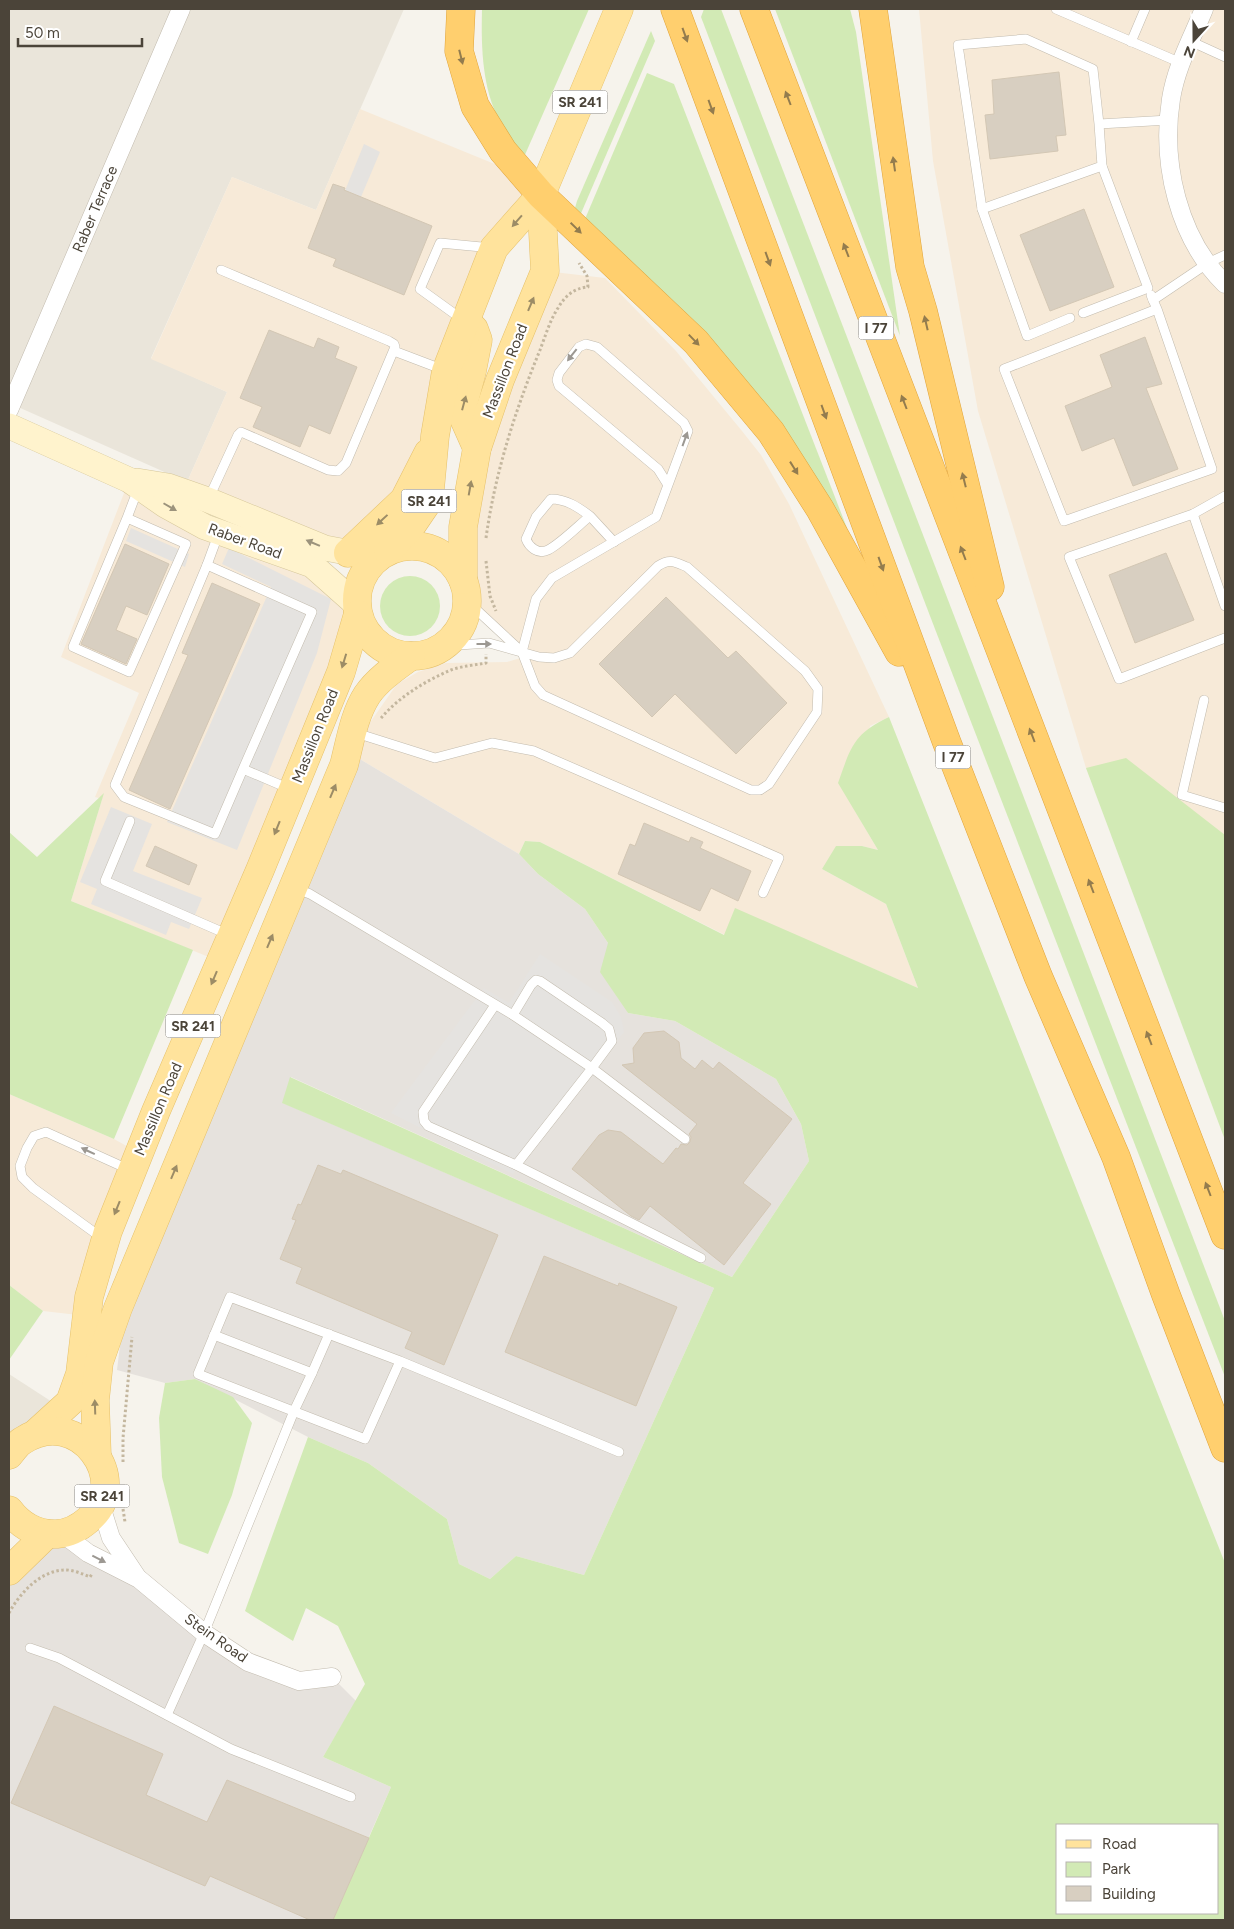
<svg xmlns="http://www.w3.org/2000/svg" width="1234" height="1929" font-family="Figtree,sans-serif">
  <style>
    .residential { fill: #eae5da }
    .commercial { fill: #f7ead8 }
    .industrial { fill: #e6e2dd }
    .green { fill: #d2eab5; fill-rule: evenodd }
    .parking { fill: #e5e3e0 }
    .building { fill: #d8cfc1; stroke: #d3c7b4 }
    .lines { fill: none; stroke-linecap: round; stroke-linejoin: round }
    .lane-casing { stroke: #c2bbae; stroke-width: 10 }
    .street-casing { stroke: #c2bbae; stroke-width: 19 }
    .secondary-casing { stroke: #d6c79b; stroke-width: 26 }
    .primary-casing { stroke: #e6c16a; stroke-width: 29 }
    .highway-casing { stroke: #e0a43c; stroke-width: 29 }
    .path { stroke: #c4b79f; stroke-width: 3; stroke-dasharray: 2.5 2.5; stroke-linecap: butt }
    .lane { stroke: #fff; stroke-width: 9 }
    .street { stroke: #fff; stroke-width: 18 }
    .secondary { stroke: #fff3cd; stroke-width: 25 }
    .primary { stroke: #ffe39c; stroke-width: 28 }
    .highway { stroke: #ffcf6e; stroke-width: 28 }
    .oneway { fill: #937c4e }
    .oneway2 { fill: #9c8c66 }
    .oneway3 { fill: #9c9892 }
    .oneway4 { fill: #9c937c }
    .labels { text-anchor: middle; stroke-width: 4.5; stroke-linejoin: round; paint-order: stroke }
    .shield { fill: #fff; stroke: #817c74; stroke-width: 1 }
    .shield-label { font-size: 14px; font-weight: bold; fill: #4b4439 }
    .street-label { font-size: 15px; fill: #4b4439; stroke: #fff }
  </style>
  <rect width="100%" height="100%" fill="#f6f3ec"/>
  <g class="residential">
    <polygon points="9,9 404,9 316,210 232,177 151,358 227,392 187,482 9,403"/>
    <polygon points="9,1374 63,1409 9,1438"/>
  </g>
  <g class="commercial">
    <polygon points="919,9 1225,9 1225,1097 1086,768 978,411 933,161"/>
    <polygon points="360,109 524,176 541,195 494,248 435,436 348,553 187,482 227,392 151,359 232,177 316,210"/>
    <polygon points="545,271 605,278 676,351 742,431 761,455 789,504 889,717 870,726 855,811 878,850 862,846 822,869 886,904 918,988 735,909 725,935 540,842 525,841 519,854 358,758 369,724 397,684 418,672 446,663 507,662 530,655 467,601 465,584 463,527"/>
    <polygon points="129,480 312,565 357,605 221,962 71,901 102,799 95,797 139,693 61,657"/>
    <polygon points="9,1094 114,1139 139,1153 87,1316 43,1311 9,1285"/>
  </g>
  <g class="industrial">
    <polygon points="358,758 519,854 538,874 585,909 608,943 628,1013 675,1021 776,1079 801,1124 809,1161 732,1277 291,1077 283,1103 714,1288 584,1575 516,1556 490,1579 459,1564 447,1519 368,1463 308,1437 195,1379 165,1383 117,1370 123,1321"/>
    <polygon points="63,1534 204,1633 299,1681 332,1677 356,1701 323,1757 391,1787 332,1920 9,1920 9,1571"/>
  </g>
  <g class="green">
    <path d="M482,9H589L524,157C518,149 512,141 506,132C482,96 481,51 482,9Z"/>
    <polygon points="704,9 721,9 1225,1321 1225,1377 935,629 701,17"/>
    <polygon points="775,9 850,9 856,32 900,336"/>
    <polygon points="651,31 655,41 579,218 575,208 577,201"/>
    <polygon points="647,73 674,84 847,528 843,529 585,219"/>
    <circle cx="410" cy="606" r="30"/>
    <path d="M889,717L1225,1563V1920H333L391,1787L323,1757L365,1684L338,1626L306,1608L293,1641L245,1611L308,1437L368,1463L447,1519L459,1564L490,1579L516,1556L584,1575L714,1288L282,1103L290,1077L732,1277L809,1161L801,1124L776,1079L675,1021L628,1013L600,972L608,943L585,909L538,874L519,854L525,841L540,842L724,935L735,908L918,988L886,904L822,869L836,846H862L878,850L838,783C851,747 853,734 889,717ZM1058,1825H1218V1913H1058Z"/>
    <polygon points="1126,758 1225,835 1225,1140 1086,768"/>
    <polygon points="104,793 71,901 193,950 114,1139 9,1094 9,832 37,857"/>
    <polygon points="9,1285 43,1311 9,1360"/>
    <polygon points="195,1379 233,1397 252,1423 232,1495 208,1554 179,1543 162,1477 159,1418 165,1383"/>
  </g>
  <g class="parking">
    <polygon points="364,144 380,152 358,204 342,198"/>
    <polygon points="131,528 189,554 185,567 126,541"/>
    <polygon points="229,548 331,599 317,653 237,850 167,822 271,587 222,564"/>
    <polygon points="111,807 152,824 133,871 202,898 189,929 171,922 166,935 91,904 97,889 80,882"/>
    <polygon points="540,954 612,1002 621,1017 624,1032 513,1174 391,1113 484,988 509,1003"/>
  </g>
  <g class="building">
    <polygon points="1059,72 1066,135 1056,136 1058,151 990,159 985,115 994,114 992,80"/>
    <polygon points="333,184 345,188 344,190 432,226 404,295 333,266 336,259 308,248"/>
    <polygon points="1084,209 1114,287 1050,311 1020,235"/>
    <polygon points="269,330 314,348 318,338 339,347 335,358 357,367 330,434 309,425 300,447 253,427 262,407 240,398"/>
    <polygon points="1145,337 1162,384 1146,388 1178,469 1133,486 1114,438 1082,451 1065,406 1112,387 1100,355"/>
    <polygon points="125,544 169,564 147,615 126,606 116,630 137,639 126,664 81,644"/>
    <polygon points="1166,553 1194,620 1135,643 1109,575"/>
    <polygon points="212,583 260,604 170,809 129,790 188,655 182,653"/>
    <polygon points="666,597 728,658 736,651 787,703 736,754 675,694 652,717 599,664"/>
    <polygon points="644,823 689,842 691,837 703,842 700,848 751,871 738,901 711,888 700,911 618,874 630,844 635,846"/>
    <polygon points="155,846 197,865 189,885 146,866"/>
    <polygon points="664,1031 679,1042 681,1058 695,1069 702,1060 713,1069 719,1062 792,1119 743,1183 771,1204 724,1265 650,1206 639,1220 631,1216 572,1169 599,1135 608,1130 621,1132 663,1164 676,1148 678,1149 681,1144 687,1145 690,1142 691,1137 689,1134 697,1124 622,1065 634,1063 633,1048 644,1033"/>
    <polygon points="318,1165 341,1174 343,1170 498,1235 444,1365 405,1348 412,1332 296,1283 302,1268 280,1259 296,1220 292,1219 298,1204 301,1205"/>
    <polygon points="544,1256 618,1286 619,1283 677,1307 636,1406 505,1352"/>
    <polygon points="54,1706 163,1754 146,1795 207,1822 227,1780 369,1838 333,1920 310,1920 210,1876 205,1886 11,1803"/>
  </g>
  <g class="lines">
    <defs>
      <g id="lane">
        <polyline points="1056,9 1181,63"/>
        <polyline points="1190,41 1225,57"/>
        <polyline points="1131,42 1145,9"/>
        <polyline points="1099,124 1102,166 982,209 958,45 1026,39 1093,69 1099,124 1169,120"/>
        <polyline points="982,209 1027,336 1070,318"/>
        <polyline points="1151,295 1153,300 1208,263 1225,255"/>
        <polyline points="1153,300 1157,309 1004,369 1064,521 1212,469 1157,309"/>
        <polyline points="1083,313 1148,288 1102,166"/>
        <polyline points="463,320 420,289 440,243 492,248"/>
        <polyline points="394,351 444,370"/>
        <polyline points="1225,496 1193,514 1069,557 1119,679 1225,638"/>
        <polyline points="208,500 238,435 241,432 328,470 338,471 346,463 395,347 394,344 389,341 221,270"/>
        <polyline points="1193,514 1225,606"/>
        <path d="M590,516C578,507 566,499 551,499L536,517L526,539C529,547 538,555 548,550C560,544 579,525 590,516L614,542"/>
        <polyline points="127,518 186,544 129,672 73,647 127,518 138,489"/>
        <polyline points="207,565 218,535"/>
        <path d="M444,646L489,643L539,657L554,658L570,653L658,566C670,558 675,562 687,567L805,671L818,689L817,712L769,784L760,790H751L543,695L535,686L522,652L467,601"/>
        <polyline points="522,652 536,599 552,578 656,517 668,485 658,469 559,386 557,380 559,373 579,347 586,344 597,347 684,423 688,431 668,485"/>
        <polyline points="1204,700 1182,795 1225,808"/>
        <polyline points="356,733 435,758 492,743 534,751 779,858 763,893"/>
        <polyline points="243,769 215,834 124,797 115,785 207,565 312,612 243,769 290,789"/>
        <polyline points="130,821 105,881 229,935"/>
        <polyline points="295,888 310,894 513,1015 592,1068 516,1165 428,1126 424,1121 423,1112 495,1005"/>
        <polyline points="513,1015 531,985 536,980 540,981 602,1023 609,1029 612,1041 592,1068 685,1139"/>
        <polyline points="516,1165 701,1258"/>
        <polyline points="102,1238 33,1188 22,1177 20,1166 27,1148 34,1136 46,1132 130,1170"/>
        <polyline points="400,1361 365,1439 198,1374 230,1297 400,1361 619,1452"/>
        <polyline points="312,1373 329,1334"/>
        <polyline points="30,1648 59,1658 231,1749 351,1797"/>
        <polyline points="167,1715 204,1633 294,1411 312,1373 214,1335"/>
      </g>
      <g id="street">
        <path d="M1204,9C1192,38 1176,67 1171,99C1161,163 1178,238 1225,284"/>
        <polyline points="9,410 181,9"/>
        <polyline points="100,1503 111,1538 137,1577"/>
        <polyline points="63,1534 88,1553 139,1579 204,1633 248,1662 299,1681 332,1677"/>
      </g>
      <g id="secondary">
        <polyline points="9,426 129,480 165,505 205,527 312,565 357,605"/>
        <polyline points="137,481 168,486 208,500 325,548 377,558"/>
      </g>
      <g id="primary">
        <polyline points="466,322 474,329 478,340 472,371 461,412 477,448"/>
        <circle cx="412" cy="601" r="55"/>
        <polyline points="388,551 412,525 429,500 435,436 446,371 494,248 541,195 619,9"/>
        <polyline points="348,553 404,500 428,453"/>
        <polyline points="463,580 463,527 477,448 500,380 545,271 541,195"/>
        <polyline points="36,1433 70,1402 80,1374 89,1297 108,1231 156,1111 260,870 341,672 358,614"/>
        <path d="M9,1455C13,1450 17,1444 22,1441C79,1403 134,1483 88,1520C79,1528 69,1533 57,1534C36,1535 21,1526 9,1510"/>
        <path d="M97,1456L95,1400L99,1362L118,1308L344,765C350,742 354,715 367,695C378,679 396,667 411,656"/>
        <polyline points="9,1571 47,1534"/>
      </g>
      <g id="highway">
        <polyline points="461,9 459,51 475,106 503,151 541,195 696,342 771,432 820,509 899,652"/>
        <polyline points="675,9 947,743 1038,976 1116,1157 1166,1295 1225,1448"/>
        <polyline points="754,9 1225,1235"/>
        <polyline points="873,9 910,267 923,311 990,587"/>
      </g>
    </defs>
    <use href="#lane" class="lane-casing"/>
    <use href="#street" class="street-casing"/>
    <use href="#secondary" class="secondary-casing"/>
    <use href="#primary" class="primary-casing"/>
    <use href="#highway" class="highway-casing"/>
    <g class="path">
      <path d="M486,538C495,473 515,411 540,350C545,337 550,320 558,308C565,296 574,288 588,287L587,276L579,263"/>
      <polyline points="486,561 490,596 496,611"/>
      <path d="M381,718C399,697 425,681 451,670C462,666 475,665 486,663V654"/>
      <polyline points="123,1462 123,1438 132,1337"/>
      <polyline points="123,1509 125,1522"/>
      <path d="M9,1613C20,1593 39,1572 63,1570C71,1569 83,1574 90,1577L92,1574"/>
    </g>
    <use href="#lane" class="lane"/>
    <use href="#street" class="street"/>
    <use href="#secondary" class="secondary"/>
    <use href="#primary" class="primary"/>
    <use href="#highway" class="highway"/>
  </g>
  <defs><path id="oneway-solid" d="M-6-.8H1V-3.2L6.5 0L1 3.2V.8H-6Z" transform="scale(1.25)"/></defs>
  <g class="oneway">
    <use href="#oneway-solid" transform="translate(685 35) rotate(70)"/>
    <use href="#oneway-solid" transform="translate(461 57) rotate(76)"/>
    <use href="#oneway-solid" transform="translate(788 98) rotate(-111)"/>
    <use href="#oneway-solid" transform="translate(711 107) rotate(70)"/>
    <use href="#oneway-solid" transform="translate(894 164) rotate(-98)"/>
    <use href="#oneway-solid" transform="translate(576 228) rotate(44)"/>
    <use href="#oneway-solid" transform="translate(846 250) rotate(-111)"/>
    <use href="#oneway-solid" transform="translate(768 259) rotate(70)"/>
    <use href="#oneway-solid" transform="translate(926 323) rotate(-103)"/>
    <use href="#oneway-solid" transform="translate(694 340) rotate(46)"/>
    <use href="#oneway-solid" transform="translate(904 402) rotate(-111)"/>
    <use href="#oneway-solid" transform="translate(824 412) rotate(70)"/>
    <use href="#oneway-solid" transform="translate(794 468) rotate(58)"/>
    <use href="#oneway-solid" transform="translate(964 480) rotate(-104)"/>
    <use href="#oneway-solid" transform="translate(963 553) rotate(-111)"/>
    <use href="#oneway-solid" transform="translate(881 564) rotate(70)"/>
    <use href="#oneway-solid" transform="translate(1032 735) rotate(-111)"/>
    <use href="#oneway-solid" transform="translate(1091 886) rotate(-111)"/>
    <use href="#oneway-solid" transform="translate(1149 1038) rotate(-111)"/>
    <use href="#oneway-solid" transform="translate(1208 1189) rotate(-111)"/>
  </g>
  <g class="oneway2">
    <use href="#oneway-solid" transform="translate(517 221) rotate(131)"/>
    <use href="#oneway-solid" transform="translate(531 304) rotate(-67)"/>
    <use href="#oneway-solid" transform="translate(464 403) rotate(-75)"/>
    <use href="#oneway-solid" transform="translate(470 488) rotate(-80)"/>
    <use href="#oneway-solid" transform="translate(382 520) rotate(137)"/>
    <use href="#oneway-solid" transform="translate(344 661) rotate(107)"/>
    <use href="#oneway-solid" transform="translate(333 791) rotate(-67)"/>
    <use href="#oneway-solid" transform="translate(277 828) rotate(112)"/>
    <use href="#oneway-solid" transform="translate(270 941) rotate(-67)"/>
    <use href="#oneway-solid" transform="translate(214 978) rotate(113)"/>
    <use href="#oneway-solid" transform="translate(174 1172) rotate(-67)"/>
    <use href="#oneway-solid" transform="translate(117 1208) rotate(112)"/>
    <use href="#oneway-solid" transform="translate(95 1407) rotate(-92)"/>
  </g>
  <g class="oneway3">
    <use href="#oneway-solid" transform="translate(572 355) rotate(128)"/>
    <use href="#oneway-solid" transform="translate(685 439) rotate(-70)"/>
    <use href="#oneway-solid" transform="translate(484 644)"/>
    <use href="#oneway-solid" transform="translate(88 1151) rotate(-155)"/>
    <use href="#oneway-solid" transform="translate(99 1559) rotate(27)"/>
  </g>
  <g class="oneway4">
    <use href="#oneway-solid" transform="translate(170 507) rotate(30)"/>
    <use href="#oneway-solid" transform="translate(313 543) rotate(-157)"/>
  </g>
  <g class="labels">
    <g class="shield">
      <rect x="552.5" y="90.5" width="55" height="23" rx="4"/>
      <rect x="858.5" y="316.5" width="35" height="23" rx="4"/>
      <rect x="401.5" y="489.5" width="55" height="23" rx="4"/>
      <rect x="935.5" y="745.5" width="35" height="23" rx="4"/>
      <rect x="165.5" y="1014.5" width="55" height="23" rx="4"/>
      <rect x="74.5" y="1484.5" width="55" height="23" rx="4"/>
    </g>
    <g class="shield-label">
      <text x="580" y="107">SR 241</text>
      <text x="876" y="333">I 77</text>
      <text x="429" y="506">SR 241</text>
      <text x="953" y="762">I 77</text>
      <text x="193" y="1031">SR 241</text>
      <text x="102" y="1501">SR 241</text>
    </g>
    <g class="street-label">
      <text transform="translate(95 209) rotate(-67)" y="5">Raber Terrace</text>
      <text transform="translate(505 371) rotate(-69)" y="5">Massillon Road</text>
      <text transform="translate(245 541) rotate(20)" y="5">Raber Road</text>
      <text transform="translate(315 736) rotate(-68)" y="5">Massillon Road</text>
      <text transform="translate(158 1109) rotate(-67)" y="5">Massillon Road</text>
      <text transform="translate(216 1638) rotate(35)" y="5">Stein Road</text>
    </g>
  </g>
  <rect width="1234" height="1929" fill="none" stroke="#4b4439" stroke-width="20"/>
  <rect x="1056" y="1824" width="162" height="90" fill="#ffffff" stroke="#b7b4b0"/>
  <rect x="1066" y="1840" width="25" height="8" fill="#ffe39c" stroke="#b7b4b0"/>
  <text x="1102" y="1849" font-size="15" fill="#4b4439">Road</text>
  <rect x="1066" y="1862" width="25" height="15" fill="#d2eab5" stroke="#b7b4b0"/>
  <text x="1102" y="1874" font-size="15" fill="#4b4439">Park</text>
  <rect x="1066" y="1886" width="25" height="15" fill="#d8cfc1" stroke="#b7b4b0"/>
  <text x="1102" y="1899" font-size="15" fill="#4b4439">Building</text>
  <g transform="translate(1194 40) rotate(201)" stroke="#ffffff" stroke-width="4" paint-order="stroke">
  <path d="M0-4L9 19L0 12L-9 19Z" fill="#4b4439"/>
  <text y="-8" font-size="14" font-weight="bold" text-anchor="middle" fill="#4b4439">N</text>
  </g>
  <path d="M18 38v8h124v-8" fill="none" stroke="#4b4439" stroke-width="2.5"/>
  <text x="25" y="38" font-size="15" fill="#4b4439" stroke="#ffffff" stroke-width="4" paint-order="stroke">50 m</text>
</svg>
